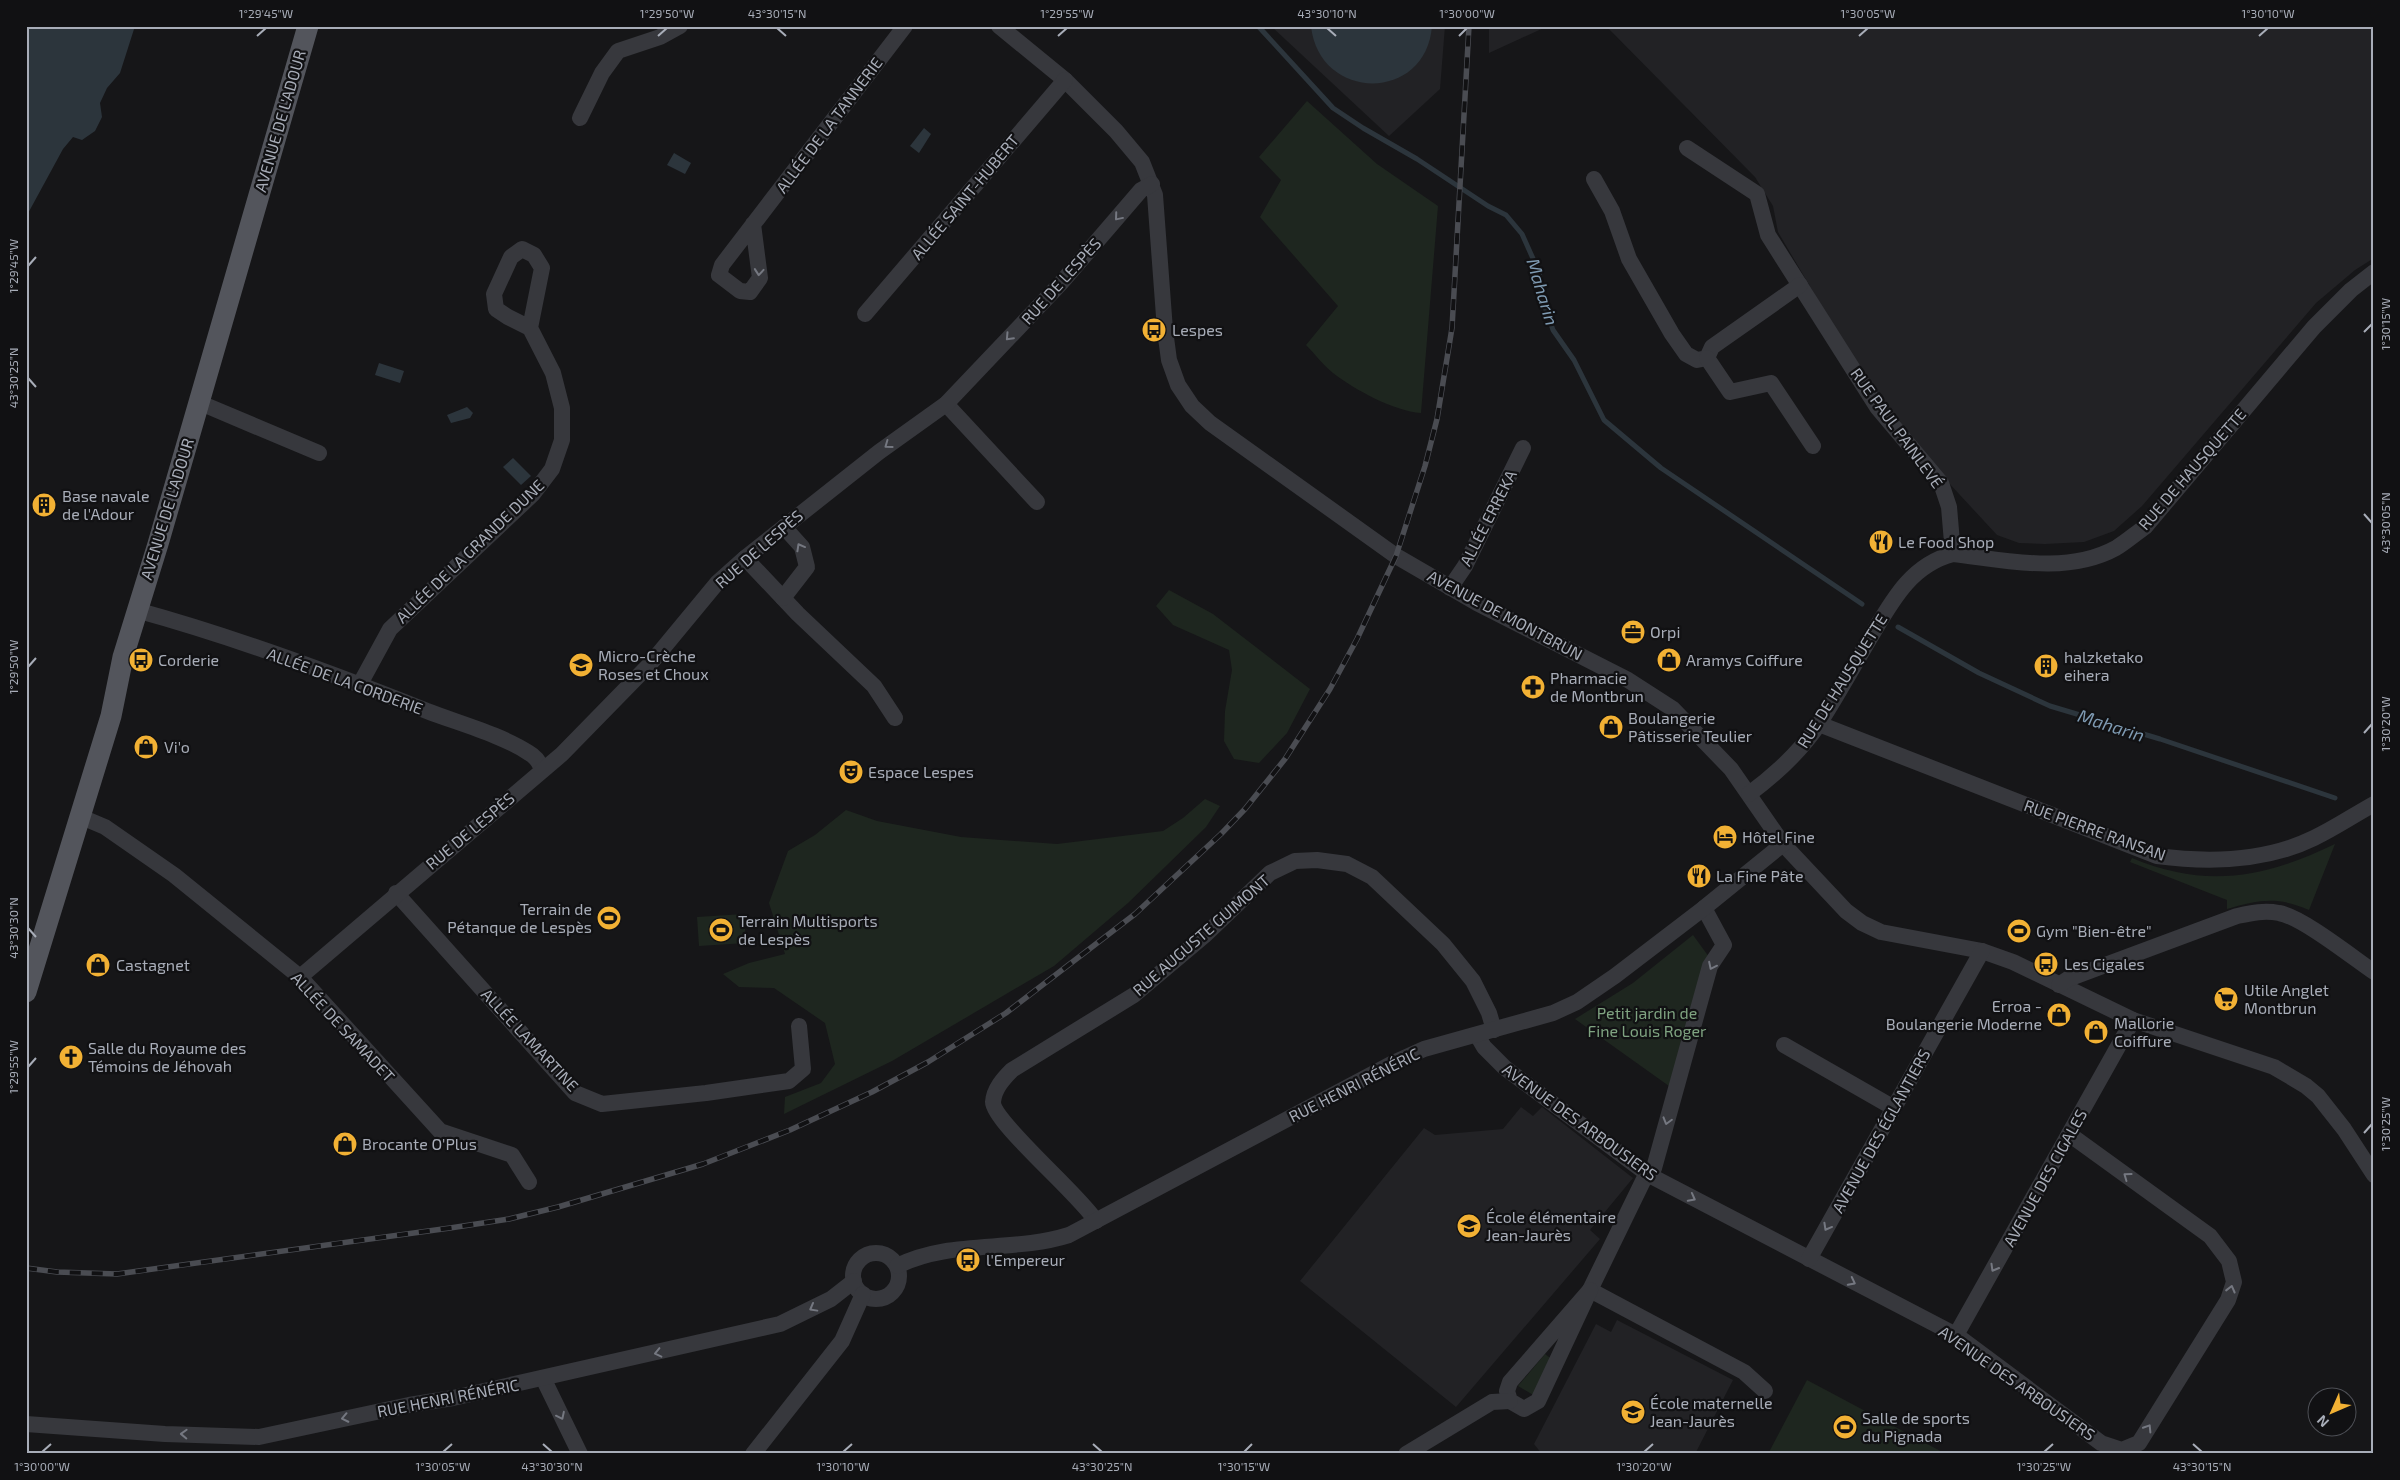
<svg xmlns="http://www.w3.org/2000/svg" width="2400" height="1480" font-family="'Exo 2',sans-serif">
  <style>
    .built { fill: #222225 }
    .green { fill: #1e261f }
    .water { fill: #2c353c }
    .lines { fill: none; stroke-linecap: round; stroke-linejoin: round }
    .stream { stroke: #2c353c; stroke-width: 5 }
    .minor { stroke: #37383d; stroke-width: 16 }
    .major { stroke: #53555c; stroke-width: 21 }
    .rail-casing { stroke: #4a4c52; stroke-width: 5.5 }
    .rail { stroke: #111113; stroke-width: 4; stroke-dasharray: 11; stroke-linecap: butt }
    .oneway { stroke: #757881 }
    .ticks { fill: none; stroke: #a8adb8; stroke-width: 2 }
    .labels { text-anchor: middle; stroke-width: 4.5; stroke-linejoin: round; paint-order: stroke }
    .street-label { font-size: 16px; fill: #a8adb8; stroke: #111113 }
    .poi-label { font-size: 16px; fill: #a8adb8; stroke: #111113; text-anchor: start }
    .park-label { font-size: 16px; fill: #7fa381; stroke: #111113 }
    .water-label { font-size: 18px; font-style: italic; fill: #7f9bb3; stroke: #111113 }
    .neatline { fill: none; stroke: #a8adb8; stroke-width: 2 }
    .ticks-label { font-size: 12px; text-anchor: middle; fill: #a8adb8 }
  </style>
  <rect width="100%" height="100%" fill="#161618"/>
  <g class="built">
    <polygon points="1271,26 1445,26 1440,89 1389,136"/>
    <polygon points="1489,26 1548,26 1489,53"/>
    <polygon points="1606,26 2374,26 2374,258 2355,270 2316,303 2142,506 2114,531 2084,542 2045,544 2019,543 1997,535 1922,454 1878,402 1778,232 1773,206 1755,177"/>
    <polygon points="1521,1107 1533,1116 1542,1107 1633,1178 1590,1230 1600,1239 1456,1407 1300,1281 1424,1128 1435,1135 1503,1129"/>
    <polygon points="1617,1320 1733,1380 1695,1454 1542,1454 1534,1444 1596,1324 1611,1332"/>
  </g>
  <g class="green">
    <path d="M1307,101L1377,164L1438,206L1421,413C1394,411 1355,390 1333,373C1323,365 1315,354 1306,345L1338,306L1260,217L1281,180L1259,157Z"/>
    <polygon points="1169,590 1213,614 1310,689 1287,733 1259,763 1234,759 1224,741 1225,711 1232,670 1229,650 1173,625 1156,606"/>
    <polygon points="1205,799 1220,806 1206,827 1128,903 1054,966 892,1061 784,1114 785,1097 821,1083 835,1064 825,1023 774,988 739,987 723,974 749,963 785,954 769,903 788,851 815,835 846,810 877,821 961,837 1057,844 1163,831 1183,818"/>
    <path d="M2335,844L2309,910C2277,896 2259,900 2227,909V900L2130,862L2132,858C2206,889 2264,878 2335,844Z"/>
    <polygon points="744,914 746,943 699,946 697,917"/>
    <polygon points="1693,935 1709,957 1669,1086 1575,1019 1633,983"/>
    <polygon points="1545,1354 1553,1360 1535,1396 1518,1386"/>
    <polygon points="1807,1380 1946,1454 1768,1454"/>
  </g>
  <g class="water">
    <polygon points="26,26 135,26 120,73 107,88 100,103 102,117 95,131 82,140 73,137 63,149 26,217"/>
    <path d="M1311,26H1432C1426,103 1319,102 1311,26Z"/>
    <polygon points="924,128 931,134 919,153 910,146"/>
    <polygon points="674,153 691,163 685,174 667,165"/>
    <polygon points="379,363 404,371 400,383 375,375"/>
    <polygon points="467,407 473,413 470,418 451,423 447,415"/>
    <polygon points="513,458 531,476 521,485 503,467"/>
  </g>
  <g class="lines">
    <g class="stream">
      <polyline points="1258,26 1333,108 1363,128 1417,159 1488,206 1506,215 1522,234 1539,272 1545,307 1553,330 1574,360 1604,420 1661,468 1862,604"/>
      <polyline points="1898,627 1979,673 2050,706 2160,739 2335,798"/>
    </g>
    <g class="minor">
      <polyline points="999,26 1065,80 1116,131 1142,162 1155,195 1165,330 1169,360 1178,385 1192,406 1210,423 1396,556 1477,603 1628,680 1673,709 1731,769 1783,844 1846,911 1862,923 1881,932 1982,951 2013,962 2133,1020 2274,1067 2306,1086 2318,1096 2344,1129 2374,1175"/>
      <polyline points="580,118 602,73 618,51 660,37 680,26"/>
      <polyline points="1687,148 1757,194 1768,235 1877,407 1941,483 1949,507 1953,554"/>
      <polyline points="1594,179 1612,211 1629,259 1672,334 1686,354 1697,360 1707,358 1712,347 1800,285"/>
      <polyline points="753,224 760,278 750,292 740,291 719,275 722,265 905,26"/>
      <polyline points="865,314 1065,80"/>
      <polyline points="1707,358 1730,392 1771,383 1813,446"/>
      <polyline points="198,402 319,453"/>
      <polyline points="946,404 1037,502"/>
      <polyline points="745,558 798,614 874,686 895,718"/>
      <polyline points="1450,588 1465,566 1523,448"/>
      <polyline points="783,598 807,567 802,547 784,527"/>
      <path d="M136,610C235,637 332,673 427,711C458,723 502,735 529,753C536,757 540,763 542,770"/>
      <polyline points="360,684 390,629 533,494 552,469 562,440 562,408 553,373 530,328 542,268 534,255 522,249 511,257 494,294 496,309 508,317 530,328"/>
      <path d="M1819,724L2157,856C2210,863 2265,862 2314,838C2335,828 2354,815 2374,804"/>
      <path d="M1749,794C1776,774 1800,752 1819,724C1837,696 1853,667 1870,638C1891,603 1910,565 1953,554C2005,560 2067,575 2116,548C2126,542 2135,534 2145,527L2314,327L2351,290L2374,272"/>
      <polyline points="79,816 105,827 174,875 300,977 440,1131 512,1155 529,1182"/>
      <polyline points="396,893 575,1093 602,1104 706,1093 789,1081 803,1069 799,1026"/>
      <polyline points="1704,908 1724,945 1710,966 1654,1168 1643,1181 1590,1290 1744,1372 1765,1391"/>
      <polyline points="300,977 562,754 650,664 717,583 745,558 879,452 946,404 1061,283 1141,190 1152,184"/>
      <path d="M2059,985L2068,979L2092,970L2237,916C2251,913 2264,910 2279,913C2302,917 2352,957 2374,972"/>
      <polyline points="1477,1035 1484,1047 1505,1068 1649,1175 1956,1335 2101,1443 2122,1450 2139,1443 2228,1300 2234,1282 2229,1261 2210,1236 2069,1134"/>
      <polyline points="1784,1045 1894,1108"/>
      <path d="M1096,1221C1080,1195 993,1122 993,1102C994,1089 1003,1079 1012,1070L1134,995L1204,936L1270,873L1295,861L1317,860L1347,864L1372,877L1443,944L1473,981L1489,1013L1494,1030"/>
      <circle cx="876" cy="1276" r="23"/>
      <polyline points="1809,1259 1982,951"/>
      <path d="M897,1266C951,1239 1012,1253 1069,1235L1393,1063L1424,1049L1553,1013L1577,1002L1615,976L1704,908L1783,844"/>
      <polygon points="1590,1290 1538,1401 1524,1409 1510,1401 1507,1391 1510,1382"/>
      <polyline points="1956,1335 2133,1020"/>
      <polyline points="543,1378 580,1454"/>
      <polyline points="26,1424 165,1434 259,1437 409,1405 453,1398 780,1324 831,1299 854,1281"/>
      <polyline points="753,1454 842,1341 863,1294"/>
      <polyline points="1406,1454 1492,1402 1510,1401"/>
    </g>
    <polyline class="major" points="26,992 111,716 123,657 158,544 308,26"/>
    <defs>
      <polyline id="rail" points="26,1268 57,1272 117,1274 450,1228 509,1219 558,1207 703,1164 790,1130 872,1092 928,1062 1006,1013 1135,914 1221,834 1245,809 1285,759 1330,689 1357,639 1396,556 1425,466 1437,419 1452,328 1469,26"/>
    </defs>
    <use href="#rail" class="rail-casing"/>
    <use href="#rail" class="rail"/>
  </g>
  <defs><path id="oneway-chevron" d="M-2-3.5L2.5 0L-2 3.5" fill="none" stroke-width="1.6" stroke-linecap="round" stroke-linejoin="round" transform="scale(1.25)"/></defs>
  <g class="oneway">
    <use href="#oneway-chevron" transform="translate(1118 217) rotate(130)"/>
    <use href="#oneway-chevron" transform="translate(759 272) rotate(95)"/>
    <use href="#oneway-chevron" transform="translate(1009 337) rotate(133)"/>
    <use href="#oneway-chevron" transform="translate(888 445) rotate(144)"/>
    <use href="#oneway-chevron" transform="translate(800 547) rotate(-119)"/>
    <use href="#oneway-chevron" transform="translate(1712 966) rotate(116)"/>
    <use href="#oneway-chevron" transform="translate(1667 1121) rotate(106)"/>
    <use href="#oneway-chevron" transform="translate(2127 1176) rotate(-144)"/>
    <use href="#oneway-chevron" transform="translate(1692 1198) rotate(28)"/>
    <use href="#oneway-chevron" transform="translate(1827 1227) rotate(119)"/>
    <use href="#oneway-chevron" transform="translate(1994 1268) rotate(120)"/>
    <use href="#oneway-chevron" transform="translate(1852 1282) rotate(27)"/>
    <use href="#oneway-chevron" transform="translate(2231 1289) rotate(-76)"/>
    <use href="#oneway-chevron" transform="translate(813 1308) rotate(151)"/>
    <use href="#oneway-chevron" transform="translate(658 1353) rotate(167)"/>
    <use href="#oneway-chevron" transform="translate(561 1416) rotate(64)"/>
    <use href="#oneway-chevron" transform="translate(345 1418) rotate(168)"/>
    <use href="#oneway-chevron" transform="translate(2148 1428) rotate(-58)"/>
    <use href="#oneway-chevron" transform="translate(184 1434) rotate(-178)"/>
  </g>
  <path class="ticks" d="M777,28L786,36M1327,28L1336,36M257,36L266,28M658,36L667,28M1058,36L1067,28M1459,36L1467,28M1859,36L1868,28M2259,36L2268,28M28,266L36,257M2364,332L2372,324M28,378L36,387M2364,514L2372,523M28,667L36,658M2364,733L2372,724M28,928L36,937M28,1067L36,1058M2364,1133L2372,1124M543,1444L552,1452M1093,1444L1102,1452M2193,1444L2202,1452M42,1452L51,1444M443,1452L452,1444M843,1452L852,1444M1244,1452L1252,1444M1644,1452L1653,1444M2044,1452L2053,1444"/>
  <defs>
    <symbol id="bus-disc" viewBox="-11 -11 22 22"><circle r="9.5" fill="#f2b134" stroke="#111113"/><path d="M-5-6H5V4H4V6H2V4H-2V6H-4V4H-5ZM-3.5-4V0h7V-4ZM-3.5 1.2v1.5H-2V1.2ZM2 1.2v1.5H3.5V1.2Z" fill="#111"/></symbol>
    <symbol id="building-disc" viewBox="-11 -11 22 22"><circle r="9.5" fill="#f2b134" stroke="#111113"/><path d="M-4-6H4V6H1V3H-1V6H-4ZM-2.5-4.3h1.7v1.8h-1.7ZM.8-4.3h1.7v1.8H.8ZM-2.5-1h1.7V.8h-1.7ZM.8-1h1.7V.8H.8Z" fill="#111"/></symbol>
    <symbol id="restaurant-disc" viewBox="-11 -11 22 22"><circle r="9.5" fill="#f2b134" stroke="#111113"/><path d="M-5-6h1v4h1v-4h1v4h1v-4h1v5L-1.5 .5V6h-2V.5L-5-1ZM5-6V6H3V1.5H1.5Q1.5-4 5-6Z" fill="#111"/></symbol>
    <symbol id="office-disc" viewBox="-11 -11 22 22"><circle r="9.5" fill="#f2b134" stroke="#111113"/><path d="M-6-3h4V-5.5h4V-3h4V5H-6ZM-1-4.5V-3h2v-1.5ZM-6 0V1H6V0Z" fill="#111"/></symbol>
    <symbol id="shop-disc" viewBox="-11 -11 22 22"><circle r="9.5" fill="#f2b134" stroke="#111113"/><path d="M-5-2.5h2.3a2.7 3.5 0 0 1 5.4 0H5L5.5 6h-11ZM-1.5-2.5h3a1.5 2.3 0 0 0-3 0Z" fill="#111"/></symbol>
    <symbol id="school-disc" viewBox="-11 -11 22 22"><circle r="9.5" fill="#f2b134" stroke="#111113"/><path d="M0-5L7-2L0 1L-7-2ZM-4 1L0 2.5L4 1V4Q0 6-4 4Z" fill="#111"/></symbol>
    <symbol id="pharmacy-disc" viewBox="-11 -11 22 22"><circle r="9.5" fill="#f2b134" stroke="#111113"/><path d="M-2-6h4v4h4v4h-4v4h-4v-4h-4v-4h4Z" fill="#111"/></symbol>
    <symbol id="theatre-disc" viewBox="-11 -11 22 22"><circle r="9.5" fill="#f2b134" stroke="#111113"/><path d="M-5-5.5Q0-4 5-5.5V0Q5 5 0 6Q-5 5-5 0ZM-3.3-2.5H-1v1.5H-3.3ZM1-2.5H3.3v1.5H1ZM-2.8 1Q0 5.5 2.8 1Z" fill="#111"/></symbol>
    <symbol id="hotel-disc" viewBox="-11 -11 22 22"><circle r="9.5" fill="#f2b134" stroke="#111113"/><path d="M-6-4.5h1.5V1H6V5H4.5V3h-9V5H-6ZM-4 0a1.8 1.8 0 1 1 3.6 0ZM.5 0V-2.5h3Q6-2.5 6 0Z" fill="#111"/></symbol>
    <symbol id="stadium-disc" viewBox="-11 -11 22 22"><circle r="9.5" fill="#f2b134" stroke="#111113"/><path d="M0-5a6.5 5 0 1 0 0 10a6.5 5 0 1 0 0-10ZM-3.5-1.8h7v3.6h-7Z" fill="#111"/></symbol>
    <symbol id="supermarket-disc" viewBox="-11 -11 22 22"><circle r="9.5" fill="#f2b134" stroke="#111113"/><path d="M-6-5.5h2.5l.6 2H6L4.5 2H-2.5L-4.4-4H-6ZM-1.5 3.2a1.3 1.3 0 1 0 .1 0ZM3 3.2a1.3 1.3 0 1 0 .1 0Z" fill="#111"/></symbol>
    <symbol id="church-disc" viewBox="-11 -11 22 22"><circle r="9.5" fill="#f2b134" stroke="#111113"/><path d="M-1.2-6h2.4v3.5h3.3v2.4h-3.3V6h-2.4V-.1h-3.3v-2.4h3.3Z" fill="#111"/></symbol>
  </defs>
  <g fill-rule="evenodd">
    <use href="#bus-disc" x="1140" y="316" width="28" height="28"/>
    <use href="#building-disc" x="30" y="491" width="28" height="28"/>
    <use href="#restaurant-disc" x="1867" y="528" width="28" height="28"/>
    <use href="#office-disc" x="1619" y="618" width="28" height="28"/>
    <use href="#bus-disc" x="127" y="646" width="28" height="28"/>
    <use href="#shop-disc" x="1655" y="646" width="28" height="28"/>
    <use href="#school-disc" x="567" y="651" width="28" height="28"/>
    <use href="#building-disc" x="2032" y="652" width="28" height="28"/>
    <use href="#pharmacy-disc" x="1519" y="673" width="28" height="28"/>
    <use href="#shop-disc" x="1597" y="713" width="28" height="28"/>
    <use href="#shop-disc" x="132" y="733" width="28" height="28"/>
    <use href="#theatre-disc" x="837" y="758" width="28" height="28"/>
    <use href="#hotel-disc" x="1711" y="823" width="28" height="28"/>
    <use href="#restaurant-disc" x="1685" y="862" width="28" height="28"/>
    <use href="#stadium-disc" x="595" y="904" width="28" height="28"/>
    <use href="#stadium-disc" x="707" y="916" width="28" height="28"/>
    <use href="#stadium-disc" x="2005" y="917" width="28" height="28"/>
    <use href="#bus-disc" x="2032" y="950" width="28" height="28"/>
    <use href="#shop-disc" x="84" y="951" width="28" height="28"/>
    <use href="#supermarket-disc" x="2212" y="985" width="28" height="28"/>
    <use href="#shop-disc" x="2045" y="1001" width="28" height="28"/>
    <use href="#shop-disc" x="2082" y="1018" width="28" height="28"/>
    <use href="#church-disc" x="57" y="1043" width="28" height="28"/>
    <use href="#shop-disc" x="331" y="1130" width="28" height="28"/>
    <use href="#school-disc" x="1455" y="1212" width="28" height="28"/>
    <use href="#bus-disc" x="954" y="1246" width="28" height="28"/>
    <use href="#school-disc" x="1619" y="1398" width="28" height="28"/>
    <use href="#stadium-disc" x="1831" y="1413" width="28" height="28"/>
  </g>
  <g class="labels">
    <g class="street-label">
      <text transform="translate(280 121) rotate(-74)" y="6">AVENUE DE L'ADOUR</text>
      <text transform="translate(829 125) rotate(-53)" y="6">ALLÉE DE LA TANNERIE</text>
      <text transform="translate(965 197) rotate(-50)" y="6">ALLÉE SAINT-HUBERT</text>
      <text transform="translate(1061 281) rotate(-48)" y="6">RUE DE LESPÈS</text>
      <text transform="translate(1897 428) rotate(54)" y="6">RUE PAUL PAINLEVÉ</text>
      <text transform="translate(2192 469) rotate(-49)" y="6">RUE DE HAUSQUETTE</text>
      <text transform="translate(167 509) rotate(-73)" y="6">AVENUE DE L'ADOUR</text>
      <text transform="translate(1488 518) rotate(-63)" y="6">ALLÉE ERREKA</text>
      <text transform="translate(759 549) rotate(-41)" y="6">RUE DE LESPÈS</text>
      <text transform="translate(470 551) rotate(-44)" y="6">ALLÉE DE LA GRANDE DUNE</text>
      <text transform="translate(1505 615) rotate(28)" y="6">AVENUE DE MONTBRUN</text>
      <text transform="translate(345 681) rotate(20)" y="6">ALLÉE DE LA CORDERIE</text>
      <text transform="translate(1842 681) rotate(-58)" y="6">RUE DE HAUSQUETTE</text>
      <text transform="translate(2095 830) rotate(20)" y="6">RUE PIERRE RANSAN</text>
      <text transform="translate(470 831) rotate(-40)" y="6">RUE DE LESPÈS</text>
      <text transform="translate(1201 935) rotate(-41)" y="6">RUE AUGUSTE GUIMONT</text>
      <text transform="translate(343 1027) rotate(47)" y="6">ALLÉE DE SAMADET</text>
      <text transform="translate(530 1040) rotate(47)" y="6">ALLÉE LAMARTINE</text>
      <text transform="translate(1354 1085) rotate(-27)" y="6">RUE HENRI RÉNÉRIC</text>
      <text transform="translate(1580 1122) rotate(36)" y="6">AVENUE DES ARBOUSIERS</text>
      <text transform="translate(1881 1131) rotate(-61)" y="6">AVENUE DES ÉGLANTIERS</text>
      <text transform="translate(2045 1178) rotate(-61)" y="6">AVENUE DES CIGALES</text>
      <text transform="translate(2017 1383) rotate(35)" y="6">AVENUE DES ARBOUSIERS</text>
      <text transform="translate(448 1398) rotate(-11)" y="6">RUE HENRI RÉNÉRIC</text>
    </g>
    <g class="poi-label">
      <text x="1172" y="336">Lespes</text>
      <text x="62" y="502">Base navale<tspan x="62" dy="18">de l'Adour</tspan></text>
      <text x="1898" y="548">Le Food Shop</text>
      <text x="1650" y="638">Orpi</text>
      <text x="598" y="662">Micro-Crèche<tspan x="598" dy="18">Roses et Choux</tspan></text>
      <text x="2064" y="663">halzketako<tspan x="2064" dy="18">eihera</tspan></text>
      <text x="158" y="666">Corderie</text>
      <text x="1686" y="666">Aramys Coiffure</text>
      <text x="1550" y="684">Pharmacie<tspan x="1550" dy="18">de Montbrun</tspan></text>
      <text x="1628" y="724">Boulangerie<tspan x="1628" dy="18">Pâtisserie Teulier</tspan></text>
      <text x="164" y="753">Vi'o</text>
      <text x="868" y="778">Espace Lespes</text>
      <text x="1742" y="843">Hôtel Fine</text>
      <text x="1716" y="882">La Fine Pâte</text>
      <text x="592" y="915" text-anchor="end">Terrain de<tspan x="592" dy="18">Pétanque de Lespès</tspan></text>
      <text x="738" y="927">Terrain Multisports<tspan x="738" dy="18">de Lespès</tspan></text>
      <text x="2036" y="937">Gym "Bien-être"</text>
      <text x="2064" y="970">Les Cigales</text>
      <text x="116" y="971">Castagnet</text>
      <text x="2244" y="996">Utile Anglet<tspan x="2244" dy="18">Montbrun</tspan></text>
      <text x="2042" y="1012" text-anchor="end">Erroa -<tspan x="2042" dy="18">Boulangerie Moderne</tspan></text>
      <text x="2114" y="1029">Mallorie<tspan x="2114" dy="18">Coiffure</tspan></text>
      <text x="88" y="1054">Salle du Royaume des<tspan x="88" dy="18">Témoins de Jéhovah</tspan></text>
      <text x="362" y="1150">Brocante O'Plus</text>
      <text x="1486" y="1223">École élémentaire<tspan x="1486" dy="18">Jean-Jaurès</tspan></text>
      <text x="986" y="1266">l'Empereur</text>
      <text x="1650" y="1409">École maternelle<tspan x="1650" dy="18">Jean-Jaurès</tspan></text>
      <text x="1862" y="1424">Salle de sports<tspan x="1862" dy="18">du Pignada</tspan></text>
    </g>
    <g class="park-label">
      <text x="1647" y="1019">Petit jardin de<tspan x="1647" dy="18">Fine Louis Roger</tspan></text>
    </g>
    <g class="water-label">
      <text transform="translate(1542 292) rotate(73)" y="6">Maharin</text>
      <text transform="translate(2111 726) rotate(18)" y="6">Maharin</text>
    </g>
  </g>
  <rect width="2400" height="1480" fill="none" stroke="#111113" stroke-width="55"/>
  <g transform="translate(2332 1412) rotate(225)"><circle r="24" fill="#111113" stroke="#4d4f55"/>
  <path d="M0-4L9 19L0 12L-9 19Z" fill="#f2b134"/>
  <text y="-8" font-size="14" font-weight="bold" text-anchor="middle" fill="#a8adb8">N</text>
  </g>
  <rect x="28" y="28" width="2344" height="1424" class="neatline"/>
  <g class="ticks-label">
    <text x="266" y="18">1°29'45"W</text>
    <text x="667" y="18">1°29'50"W</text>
    <text x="777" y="18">43°30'15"N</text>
    <text x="1067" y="18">1°29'55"W</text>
    <text x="1327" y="18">43°30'10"N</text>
    <text x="1467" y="18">1°30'00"W</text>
    <text x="1868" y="18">1°30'05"W</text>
    <text x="2268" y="18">1°30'10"W</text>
    <text transform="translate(14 266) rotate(-90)" y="4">1°29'45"W</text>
    <text transform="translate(2386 324) rotate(-90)" y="4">1°30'15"W</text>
    <text transform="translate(14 378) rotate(-90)" y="4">43°30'25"N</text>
    <text transform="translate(2386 523) rotate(-90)" y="4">43°30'05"N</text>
    <text transform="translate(14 667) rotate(-90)" y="4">1°29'50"W</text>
    <text transform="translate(2386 724) rotate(-90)" y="4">1°30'20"W</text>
    <text transform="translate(14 928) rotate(-90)" y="4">43°30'30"N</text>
    <text transform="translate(14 1067) rotate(-90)" y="4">1°29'55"W</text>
    <text transform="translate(2386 1124) rotate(-90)" y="4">1°30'25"W</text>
    <text x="42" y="1471">1°30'00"W</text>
    <text x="443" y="1471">1°30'05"W</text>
    <text x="552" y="1471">43°30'30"N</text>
    <text x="843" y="1471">1°30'10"W</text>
    <text x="1102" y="1471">43°30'25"N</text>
    <text x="1244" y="1471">1°30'15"W</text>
    <text x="1644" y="1471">1°30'20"W</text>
    <text x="2044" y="1471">1°30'25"W</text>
    <text x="2202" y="1471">43°30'15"N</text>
  </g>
</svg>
